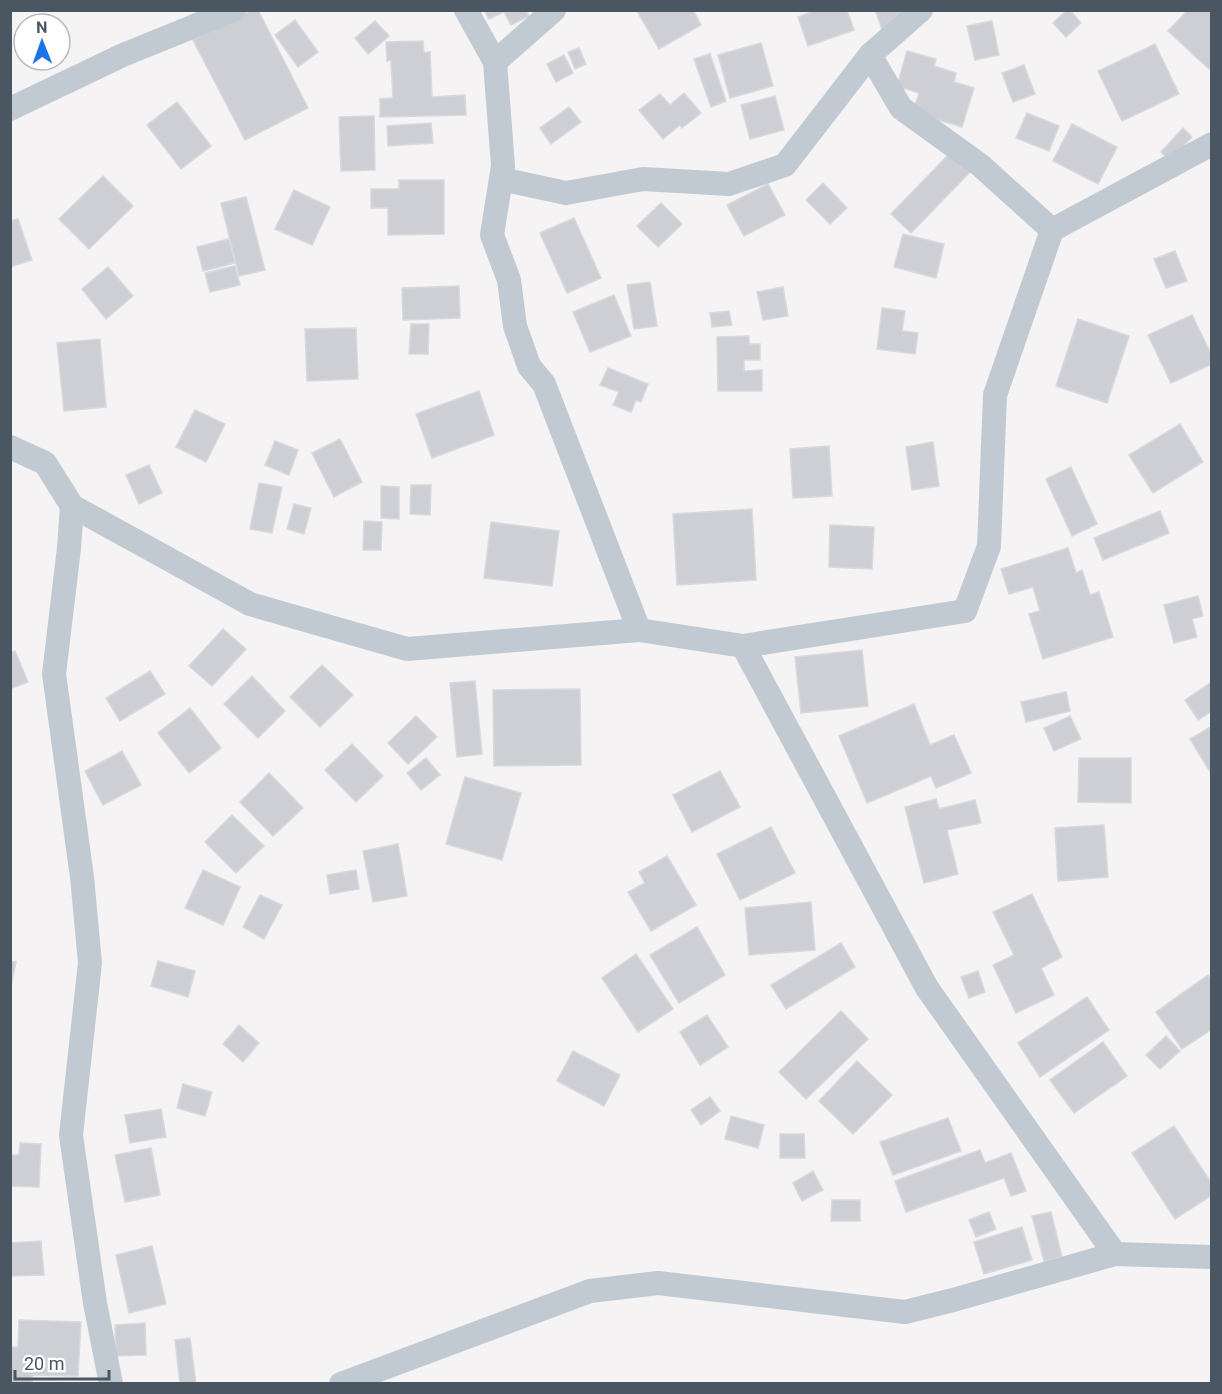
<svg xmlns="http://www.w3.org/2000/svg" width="1222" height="1394" font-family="Roboto,sans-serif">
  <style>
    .building { fill: #cdcfd5; stroke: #d7d9de; stroke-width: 1.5 }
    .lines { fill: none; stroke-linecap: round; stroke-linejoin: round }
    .minor { stroke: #c1cad2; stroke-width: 24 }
  </style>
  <rect width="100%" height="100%" fill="#f5f3f3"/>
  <g class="building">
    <polygon points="252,10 258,10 308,108 245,140 193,40"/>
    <polygon points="484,10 526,10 529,16 511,25 504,12 489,19"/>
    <polygon points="693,10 701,25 659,49 637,11"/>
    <polygon points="817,10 847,10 854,30 808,46 798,17"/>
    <polygon points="875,10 903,10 882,29"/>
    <polygon points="1067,10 1070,10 1081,23 1066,37 1053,23"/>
    <polygon points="1188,10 1212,10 1212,67 1209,69 1168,31"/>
    <polygon points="295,20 318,52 298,67 275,35"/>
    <polygon points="375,21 389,36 368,54 355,38"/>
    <polygon points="992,21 999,55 975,60 967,26"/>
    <polygon points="423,41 424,53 430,52 432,97 465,95 466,115 380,117 380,99 393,98 391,60 387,61 386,42"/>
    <polygon points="761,43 773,86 730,98 718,55"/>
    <polygon points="1155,44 1179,94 1122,121 1098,71"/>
    <polygon points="579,48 586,64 575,69 568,52"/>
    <polygon points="907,51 936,59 934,66 956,73 954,82 974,88 962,127 913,112 919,93 897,86"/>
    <polygon points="710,54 726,101 711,107 694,59"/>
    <polygon points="564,55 573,73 556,82 547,64"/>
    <polygon points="1024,65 1035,94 1013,102 1002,73"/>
    <polygon points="684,93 701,113 682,128 680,125 663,139 639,110 660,94 670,105"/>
    <polygon points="775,96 784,130 750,139 741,105"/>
    <polygon points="177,102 211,146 181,169 147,125"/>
    <polygon points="569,107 581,122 551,144 540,128"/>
    <polygon points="1027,113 1059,126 1049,151 1016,138"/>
    <polygon points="374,116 375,170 341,171 339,117"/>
    <polygon points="431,123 433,143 388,146 387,126"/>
    <polygon points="1072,124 1117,147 1098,184 1053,161"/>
    <polygon points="1183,128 1192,137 1169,160 1161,152"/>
    <polygon points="951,152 971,171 911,233 891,214"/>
    <polygon points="103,176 133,206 89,249 59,219"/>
    <polygon points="399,180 444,180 444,234 388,235 388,208 371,208 371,189 399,189"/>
    <polygon points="823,183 847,208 830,224 806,200"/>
    <polygon points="768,184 785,215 744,236 727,205"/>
    <polygon points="294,190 330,207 312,245 275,229"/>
    <polygon points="246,197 265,270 239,276 221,203"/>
    <polygon points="661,203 682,224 658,247 637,226"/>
    <polygon points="574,218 601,278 567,293 540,233"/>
    <polygon points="18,219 32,260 10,267 10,221"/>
    <polygon points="903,234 944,244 936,278 894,267"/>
    <polygon points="229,239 235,263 203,271 197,247"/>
    <polygon points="1175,251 1187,281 1166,288 1154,259"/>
    <polygon points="235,266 240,285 210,292 205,273"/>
    <polygon points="108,267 133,296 106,319 82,289"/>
    <polygon points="650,282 657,326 634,329 627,285"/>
    <polygon points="459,286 460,318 403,320 402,288"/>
    <polygon points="783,287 788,316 763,320 757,292"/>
    <polygon points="614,295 631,336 590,352 573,312"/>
    <polygon points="882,308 905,311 902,331 918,333 915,354 877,349"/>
    <polygon points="729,311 732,325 712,327 710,313"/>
    <polygon points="1192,315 1212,356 1212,364 1171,383 1148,335"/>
    <polygon points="1078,319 1129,336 1107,403 1056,386"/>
    <polygon points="411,324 429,324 428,354 409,354"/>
    <polygon points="356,328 358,379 307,381 305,329"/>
    <polygon points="749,336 749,344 760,344 760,360 744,360 744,371 762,370 762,391 718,391 717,337"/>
    <polygon points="100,339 106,407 64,411 57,343"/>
    <polygon points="608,368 648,384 641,402 636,400 631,412 613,405 619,392 600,385"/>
    <polygon points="479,391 494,435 432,458 416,414"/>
    <polygon points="195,410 225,424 206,462 176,447"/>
    <polygon points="1180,424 1203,462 1153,493 1129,455"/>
    <polygon points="340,439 362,482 334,497 312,453"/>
    <polygon points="275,441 298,450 289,475 265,465"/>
    <polygon points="933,442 939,486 912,490 906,447"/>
    <polygon points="829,446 832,496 793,498 790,449"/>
    <polygon points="149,465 162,493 139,504 126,475"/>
    <polygon points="1071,467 1097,524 1072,536 1046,479"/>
    <polygon points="259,483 282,487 272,533 250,529"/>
    <polygon points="411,485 431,485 430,515 410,514"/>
    <polygon points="381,486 399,487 399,519 381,518"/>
    <polygon points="294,504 311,508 304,534 287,529"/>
    <polygon points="752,509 756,580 677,585 673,514"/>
    <polygon points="1160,511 1169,533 1103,560 1094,538"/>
    <polygon points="364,521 382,522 381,550 363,550"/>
    <polygon points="491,522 559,531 552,586 484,578"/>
    <polygon points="830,525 874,527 872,569 829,567"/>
    <polygon points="1068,548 1076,573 1082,570 1090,595 1099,592 1113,637 1043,659 1029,614 1040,611 1033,587 1009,594 1001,569"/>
    <polygon points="1198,596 1203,616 1192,619 1197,637 1174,643 1164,605"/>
    <polygon points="223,629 246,649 212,686 189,666"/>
    <polygon points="862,650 868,706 801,713 795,657"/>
    <polygon points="15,651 28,682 10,689 10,653"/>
    <polygon points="322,665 353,695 320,727 290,697"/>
    <polygon points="150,671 165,694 120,721 106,698"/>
    <polygon points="252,676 285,711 258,738 224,704"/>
    <polygon points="475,681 482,754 457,757 450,683"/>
    <polygon points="1212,682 1212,711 1198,720 1185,700"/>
    <polygon points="580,689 581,765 494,766 493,690"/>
    <polygon points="1066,692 1070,711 1026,722 1021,702"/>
    <polygon points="914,704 930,745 954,735 971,773 936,788 931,776 867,803 839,736"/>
    <polygon points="190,708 221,748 189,773 158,733"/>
    <polygon points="416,716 437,737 408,764 388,743"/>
    <polygon points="1070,716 1081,739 1054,751 1044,728"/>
    <polygon points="1212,726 1212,775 1190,739"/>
    <polygon points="352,744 383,776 356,802 325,770"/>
    <polygon points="122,751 141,785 103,805 85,771"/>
    <polygon points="426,758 440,775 421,790 407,773"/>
    <polygon points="1079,758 1131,758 1131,803 1078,802"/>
    <polygon points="720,771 740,807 692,832 673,795"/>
    <polygon points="269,773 303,808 273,836 240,802"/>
    <polygon points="465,777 521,793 502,860 446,844"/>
    <polygon points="936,799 939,809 975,800 981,823 947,830 958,874 924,883 905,807"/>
    <polygon points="232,815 264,846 236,873 205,842"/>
    <polygon points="1104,825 1108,877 1058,881 1055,828"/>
    <polygon points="771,827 795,873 740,900 717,854"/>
    <polygon points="398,844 407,896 373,902 363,851"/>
    <polygon points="667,856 696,905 651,931 628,892 645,883 639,872"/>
    <polygon points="203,870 240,887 223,925 185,908"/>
    <polygon points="356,870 359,889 330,894 327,875"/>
    <polygon points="1032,894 1062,957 1041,968 1054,995 1016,1013 993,965 1014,955 993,912"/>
    <polygon points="260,895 282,905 264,939 243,927"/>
    <polygon points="811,902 815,950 749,955 745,908"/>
    <polygon points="697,927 725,975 679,1003 650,955"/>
    <polygon points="841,943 855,967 786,1009 771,985"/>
    <polygon points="636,954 673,1009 638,1032 602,978"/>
    <polygon points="10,961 16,962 10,990"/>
    <polygon points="158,961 195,971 188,997 151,986"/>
    <polygon points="978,971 985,992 969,998 961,977"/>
    <polygon points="1208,975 1212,979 1212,1029 1182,1049 1156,1012"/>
    <polygon points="1087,997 1109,1030 1040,1077 1018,1043"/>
    <polygon points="841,1011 868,1039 806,1099 779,1072"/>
    <polygon points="707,1015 728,1047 700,1065 680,1032"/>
    <polygon points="239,1025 259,1043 243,1062 223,1044"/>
    <polygon points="1166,1036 1180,1051 1160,1069 1146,1055"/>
    <polygon points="1103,1042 1127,1076 1074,1113 1050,1080"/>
    <polygon points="573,1051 620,1075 604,1106 557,1081"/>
    <polygon points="857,1061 892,1095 853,1134 819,1101"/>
    <polygon points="183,1084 212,1092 205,1116 177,1108"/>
    <polygon points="710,1097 720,1111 701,1125 691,1110"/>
    <polygon points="161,1109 166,1137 130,1143 125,1115"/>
    <polygon points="731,1116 764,1125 758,1148 725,1139"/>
    <polygon points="948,1118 961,1151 893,1175 880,1142"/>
    <polygon points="1174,1126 1212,1184 1212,1195 1175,1219 1132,1153"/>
    <polygon points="780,1134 804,1134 805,1158 780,1158"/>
    <polygon points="20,1143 41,1144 39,1187 10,1186 10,1155 19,1155"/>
    <polygon points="151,1148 160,1195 125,1202 115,1155"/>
    <polygon points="980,1150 985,1163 1011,1153 1026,1191 1011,1196 1004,1178 906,1212 895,1181"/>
    <polygon points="813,1171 823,1190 802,1201 793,1183"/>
    <polygon points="832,1200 860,1200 860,1221 831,1221"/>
    <polygon points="989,1212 996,1229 976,1237 969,1220"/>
    <polygon points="1051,1212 1062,1257 1044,1261 1032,1216"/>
    <polygon points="1022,1227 1032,1260 984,1274 974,1242"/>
    <polygon points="41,1241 44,1275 10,1276 10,1243"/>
    <polygon points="152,1246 166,1304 129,1313 116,1255"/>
    <polygon points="19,1320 81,1322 78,1376 32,1375 32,1384 10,1384 10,1347 18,1347"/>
    <polygon points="145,1323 146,1355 116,1356 115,1325"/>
    <polygon points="190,1338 196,1384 180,1384 175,1340"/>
  </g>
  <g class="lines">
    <g class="minor">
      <polyline points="466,10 495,62 503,166 492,235 509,280 515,326 529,366 544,384 639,630"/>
      <polyline points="921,10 870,55 901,108 980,165 1052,230"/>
      <polyline points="495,62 554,10"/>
      <polyline points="10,109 123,55 234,10"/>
      <polyline points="501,179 566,193 643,179 729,184 785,165 870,55"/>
      <polyline points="10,447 45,463 72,506 250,604 407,649 639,630 743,646 927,988 1115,1254 1212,1257"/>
      <polyline points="72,506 69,548 54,674 82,877 90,963 71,1135 95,1303 111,1384"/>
      <polyline points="743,646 965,611 989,546 995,395 1052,230 1212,144"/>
      <polyline points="341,1384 590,1291 658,1283 905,1312 953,1300 1115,1254"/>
    </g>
  </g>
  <rect width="1222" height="1394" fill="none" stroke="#4a5661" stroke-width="24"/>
  <g transform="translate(42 42) rotate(359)"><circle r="28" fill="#ffffff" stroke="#b7bbc0" stroke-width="1.5"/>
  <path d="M0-4.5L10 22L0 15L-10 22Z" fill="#1a73e8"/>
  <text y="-9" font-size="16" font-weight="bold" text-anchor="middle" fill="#4a5661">N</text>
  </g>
  <path d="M15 1370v9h94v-9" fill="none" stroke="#4a5661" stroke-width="3"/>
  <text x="24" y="1370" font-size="18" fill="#4a5661" stroke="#ffffff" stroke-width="4.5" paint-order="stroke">20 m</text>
</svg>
